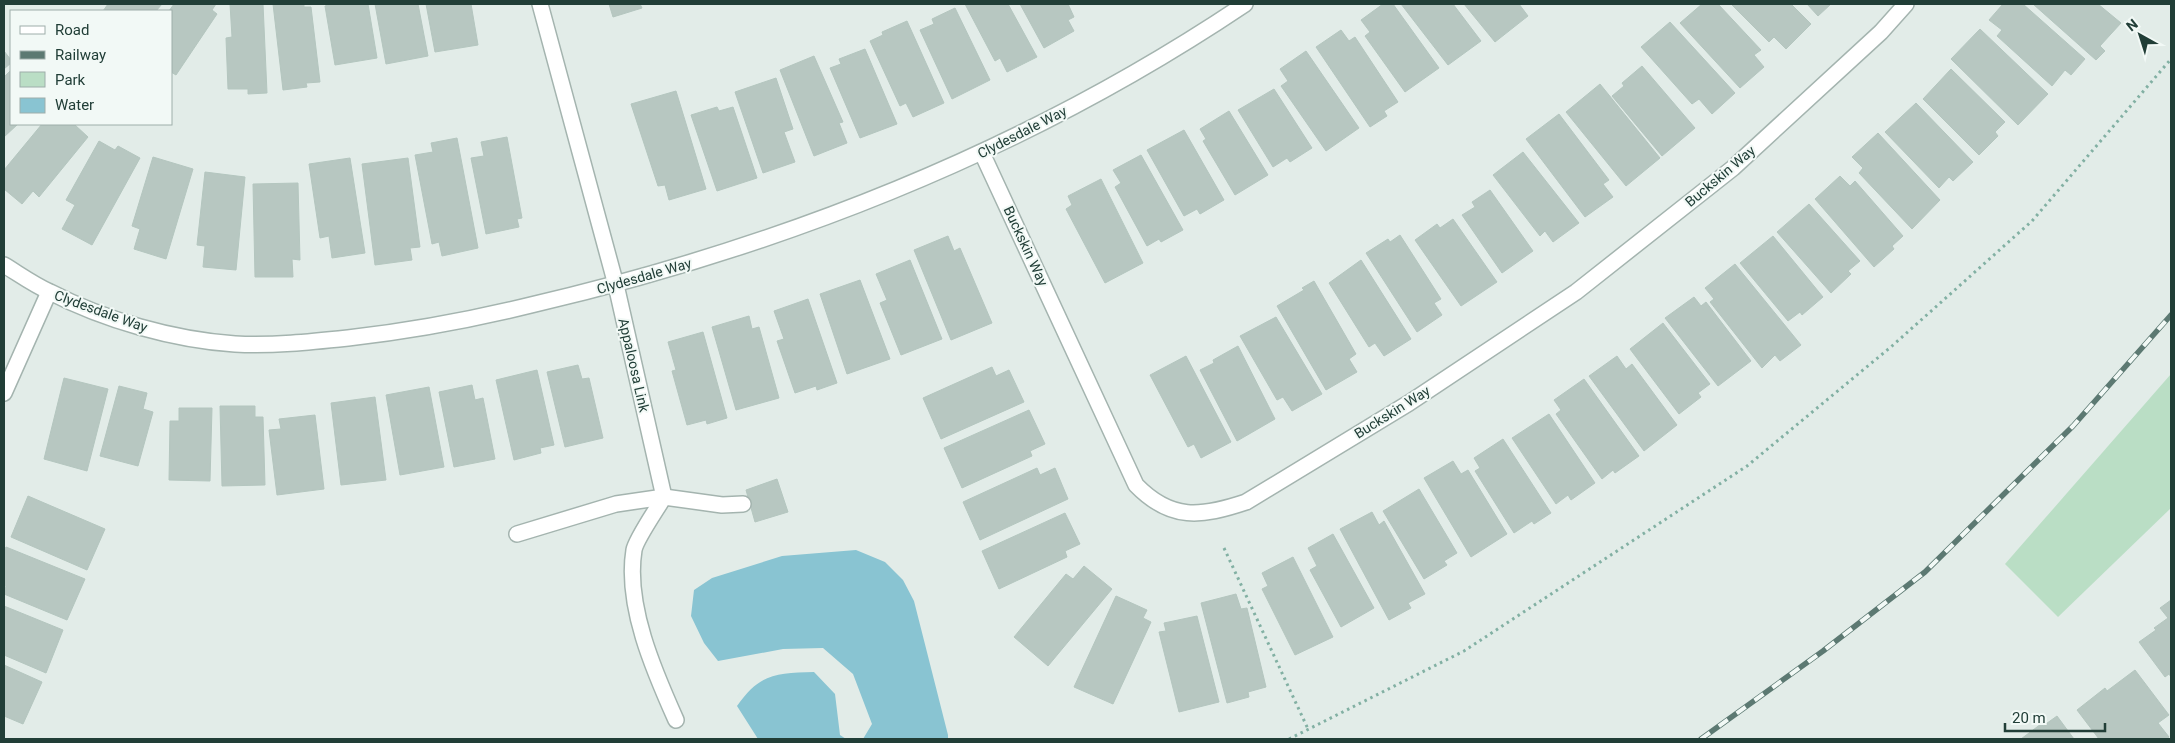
<svg xmlns="http://www.w3.org/2000/svg" width="2175" height="743" font-family="Roboto,sans-serif">
  <style>
    .green { fill: #badec5 }
    .water { fill: #89c4d2 }
    .building { fill: #b7c7c1; stroke: #b4c6bf }
    .lines { fill: none; stroke-linecap: round; stroke-linejoin: round }
    .lane-casing { stroke: #a4b4af; stroke-width: 18 }
    .street-casing { stroke: #a4b4af; stroke-width: 18 }
    .path { stroke: #82b0a3; stroke-width: 3; stroke-dasharray: 2.5 4; stroke-linecap: butt }
    .lane { stroke: #fff; stroke-width: 15 }
    .street { stroke: #fff; stroke-width: 15 }
    .rail-casing { stroke: #5c7972; stroke-width: 5.5 }
    .rail { stroke: #f2f9f6; stroke-width: 4; stroke-dasharray: 11; stroke-linecap: butt }
    .labels { text-anchor: middle; stroke-width: 4; stroke-linejoin: round; paint-order: stroke }
    .street-label { font-size: 14px; fill: #213e37; stroke: #f2f9f6 }
  </style>
  <rect width="100%" height="100%" fill="#e2ece8"/>
  <polygon class="green" points="2171,374 2171,508 2058,617 2005,564"/>
  <g class="water">
    <polygon points="856,550 885,562 903,580 914,601 948,735 948,739 863,739 872,724 853,674 823,648 783,649 718,661 704,643 691,616 694,590 712,578 782,556"/>
    <path d="M814,672L835,694L840,735L846,739H758L737,706C760,673 777,673 814,672Z"/>
  </g>
  <g class="building">
    <polygon points="108,4 162,4 156,11 103,11"/>
    <polygon points="174,4 216,4 212,10 217,14 176,75 171,72 171,11 169,11"/>
    <polygon points="230,4 263,4 267,93 248,94 248,89 228,89 226,38 232,37"/>
    <polygon points="273,4 304,4 304,7 311,7 320,82 306,83 307,87 283,90"/>
    <polygon points="331,4 368,4 377,58 335,65 325,6"/>
    <polygon points="375,4 418,4 428,56 386,64"/>
    <polygon points="426,4 471,4 478,45 435,52"/>
    <polygon points="609,4 640,4 642,8 613,17"/>
    <polygon points="965,4 1008,4 1037,57 1007,72 1000,58 995,61"/>
    <polygon points="1020,4 1068,4 1074,17 1068,20 1074,31 1044,48"/>
    <polygon points="1383,4 1393,4 1439,68 1405,92 1365,36 1370,32 1361,20"/>
    <polygon points="1401,4 1453,4 1481,41 1448,65"/>
    <polygon points="1464,4 1519,4 1528,16 1495,42"/>
    <polygon points="1702,4 1718,4 1761,50 1754,55 1764,67 1740,88 1680,23"/>
    <polygon points="1731,4 1791,4 1811,24 1786,49 1774,37 1769,42"/>
    <polygon points="1807,4 1831,4 1818,16"/>
    <polygon points="2003,4 2023,4 2085,59 2071,75 2065,70 2052,86 1997,36 2002,30 1989,20"/>
    <polygon points="2033,4 2098,4 2121,23 2100,46 2105,51 2096,60"/>
    <polygon points="955,8 990,80 952,99 920,30 934,24 932,19"/>
    <polygon points="907,21 944,103 913,117 906,103 900,106 870,41 883,35 882,32"/>
    <polygon points="1670,22 1735,93 1712,114 1699,99 1692,104 1641,47"/>
    <polygon points="1980,29 2048,94 2018,125 1951,59"/>
    <polygon points="1341,30 1349,41 1355,37 1398,102 1384,111 1387,116 1370,127 1316,47"/>
    <polygon points="865,49 897,124 860,138 830,68 841,64 839,59"/>
    <polygon points="4,51 11,60 11,63 4,69"/>
    <polygon points="1306,51 1359,128 1326,151 1281,86 1288,81 1280,69"/>
    <polygon points="814,56 843,122 839,123 847,143 814,156 780,70"/>
    <polygon points="1642,66 1695,128 1662,156 1612,96 1624,86 1622,83"/>
    <polygon points="1951,69 2005,122 1995,132 1998,136 1979,155 1923,99"/>
    <polygon points="11,70 11,124 18,124 4,137 4,77"/>
    <polygon points="776,78 793,129 784,132 795,162 763,173 735,92"/>
    <polygon points="1600,84 1660,158 1626,186 1566,112"/>
    <polygon points="1274,89 1312,148 1290,162 1287,158 1273,167 1238,110"/>
    <polygon points="676,91 706,189 669,200 665,185 658,186 631,104"/>
    <polygon points="1916,103 1973,162 1953,181 1949,177 1939,188 1885,132"/>
    <polygon points="717,107 719,111 733,107 757,178 717,191 691,115"/>
    <polygon points="1229,111 1268,175 1235,195 1203,141 1206,139 1200,129"/>
    <polygon points="1559,114 1609,180 1603,184 1613,197 1585,217 1526,139"/>
    <polygon points="42,124 76,124 75,125 88,137 39,197 33,191 22,204 4,189 4,170"/>
    <polygon points="1184,130 1224,200 1200,214 1197,209 1184,216 1147,150"/>
    <polygon points="1878,133 1940,200 1912,229 1859,173 1863,168 1852,157"/>
    <polygon points="507,137 522,218 517,219 519,227 486,234 471,158 484,156 481,142"/>
    <polygon points="457,138 478,248 442,256 439,242 432,244 415,155 433,152 431,143"/>
    <polygon points="99,141 115,150 118,146 140,158 92,245 62,229 75,205 66,200"/>
    <polygon points="1523,152 1579,223 1553,242 1545,231 1540,236 1493,175"/>
    <polygon points="1141,155 1183,230 1161,242 1159,239 1147,246 1115,187 1121,183 1113,170"/>
    <polygon points="153,157 193,169 166,259 134,249 140,229 132,226"/>
    <polygon points="350,158 365,253 332,258 329,236 320,238 309,164"/>
    <polygon points="408,158 420,247 410,248 412,260 375,265 362,164"/>
    <polygon points="205,172 245,177 236,270 203,267 205,246 197,245"/>
    <polygon points="1840,176 1850,186 1855,181 1903,236 1892,246 1894,249 1874,267 1815,199"/>
    <polygon points="1101,179 1143,263 1105,283 1066,209 1072,205 1068,196"/>
    <polygon points="298,183 300,260 292,259 293,277 255,277 253,184"/>
    <polygon points="1490,190 1533,251 1502,273 1462,215 1475,207 1472,202"/>
    <polygon points="1809,204 1860,261 1848,271 1851,274 1831,293 1777,232"/>
    <polygon points="1453,219 1497,282 1461,306 1415,240 1437,224 1440,228"/>
    <polygon points="1400,235 1441,299 1434,303 1442,315 1417,332 1366,253 1388,239 1390,242"/>
    <polygon points="948,236 954,251 960,248 992,323 951,340 914,250"/>
    <polygon points="1773,236 1823,297 1802,315 1800,312 1788,321 1740,263"/>
    <polygon points="910,260 942,339 901,355 880,303 887,300 876,274"/>
    <polygon points="1361,260 1411,339 1384,356 1375,343 1369,347 1329,283"/>
    <polygon points="1735,264 1801,345 1780,361 1775,355 1762,368 1710,302 1714,299 1705,288"/>
    <polygon points="860,280 890,359 847,374 820,294"/>
    <polygon points="1314,281 1356,354 1349,359 1357,372 1326,390 1277,306 1304,290 1302,288"/>
    <polygon points="1694,297 1701,306 1706,302 1751,361 1718,386 1665,318"/>
    <polygon points="808,299 837,383 817,390 816,386 795,393 777,341 784,339 774,311"/>
    <polygon points="749,316 752,329 759,327 779,398 736,410 712,327"/>
    <polygon points="1276,317 1322,394 1292,411 1283,397 1277,400 1240,336"/>
    <polygon points="1663,323 1710,384 1698,393 1701,397 1679,414 1630,349"/>
    <polygon points="703,332 727,418 707,424 706,420 687,425 672,371 676,370 668,342"/>
    <polygon points="1238,346 1275,419 1237,441 1200,370 1214,363 1213,360"/>
    <polygon points="1186,356 1231,442 1201,458 1194,444 1188,447 1150,375"/>
    <polygon points="1617,356 1626,369 1632,364 1677,425 1644,451 1589,376"/>
    <polygon points="578,365 582,379 589,378 603,438 565,447 547,372"/>
    <polygon points="992,367 996,376 1009,370 1024,402 941,439 923,398"/>
    <polygon points="537,370 554,445 540,448 541,453 514,460 496,380"/>
    <polygon points="64,378 108,389 87,471 44,459"/>
    <polygon points="1584,379 1639,456 1615,473 1613,470 1602,479 1556,414 1561,410 1554,400"/>
    <polygon points="472,385 475,400 483,398 495,459 454,467 439,392"/>
    <polygon points="119,386 147,393 143,409 153,412 138,466 100,456"/>
    <polygon points="429,387 444,467 400,475 386,395"/>
    <polygon points="375,397 386,480 341,485 331,403"/>
    <polygon points="220,406 255,406 255,417 263,417 265,485 222,486"/>
    <polygon points="179,408 212,408 210,481 169,480 170,421 179,421"/>
    <polygon points="1029,410 1045,444 1030,451 1032,456 962,488 944,448"/>
    <polygon points="1549,414 1595,483 1571,500 1568,495 1556,504 1512,438"/>
    <polygon points="315,415 324,489 277,495 269,430 281,429 279,419"/>
    <polygon points="1503,439 1551,513 1534,524 1532,521 1514,533 1475,471 1480,468 1474,458"/>
    <polygon points="1453,461 1461,474 1468,470 1507,534 1471,557 1424,478"/>
    <polygon points="1037,468 1040,475 1055,468 1068,499 980,540 963,502"/>
    <polygon points="777,479 788,512 755,522 746,490"/>
    <polygon points="1419,489 1457,553 1444,561 1447,565 1424,579 1383,511"/>
    <polygon points="28,496 105,529 87,570 11,537"/>
    <polygon points="1372,512 1379,525 1384,521 1425,594 1408,603 1411,608 1389,620 1340,529"/>
    <polygon points="1065,513 1080,544 1065,551 1067,557 999,589 982,551"/>
    <polygon points="1333,534 1374,608 1341,627 1310,570 1317,566 1308,548"/>
    <polygon points="6,547 85,579 67,620 4,594 6,586 4,585 4,551"/>
    <polygon points="1293,557 1333,637 1295,655 1262,589 1268,586 1262,573"/>
    <polygon points="1084,566 1112,589 1048,666 1014,637 1066,574 1073,579"/>
    <polygon points="1236,594 1241,609 1247,608 1266,687 1248,692 1249,697 1227,703 1201,603"/>
    <polygon points="1116,596 1147,610 1143,618 1151,622 1113,704 1074,687"/>
    <polygon points="2171,600 2171,677 2169,674 2165,677 2139,642 2156,630 2154,628 2168,618 2160,608"/>
    <polygon points="4,606 63,630 46,673 4,655"/>
    <polygon points="1197,616 1219,702 1179,712 1159,632 1166,631 1164,623"/>
    <polygon points="4,665 42,682 23,724 4,716"/>
    <polygon points="2135,670 2169,715 2158,723 2169,737 2166,739 2099,739 2077,710 2105,688 2107,691"/>
    <polygon points="2057,716 2074,739 2021,739 2041,724 2043,726"/>
  </g>
  <g class="lines">
    <defs>
      <g id="lane">
        <path d="M616,285L664,497C657,509 636,539 634,550C625,605 654,671 676,720"/>
        <polyline points="517,534 616,504 664,497 722,505 743,504"/>
      </g>
      <g id="street">
        <polyline points="540,4 616,285"/>
        <path d="M982,153L1136,485C1171,521 1201,517 1246,502L1409,403L1576,292L1733,168L1881,32L1906,4"/>
        <path d="M4,265C19,274 34,285 50,292C104,320 174,340 235,344C272,346 310,342 348,338C410,331 470,320 531,305C784,246 1029,149 1245,4"/>
        <polyline points="4,393 49,292"/>
      </g>
    </defs>
    <use href="#lane" class="lane-casing"/>
    <use href="#street" class="street-casing"/>
    <g class="path">
      <polyline points="1224,548 1308,729"/>
      <polyline points="1289,739 1464,651 1747,466 1892,346 2032,221 2171,59"/>
    </g>
    <use href="#lane" class="lane"/>
    <use href="#street" class="street"/>
    <defs>
      <polyline id="rail" points="1701,739 1823,651 1925,572 2073,426 2171,315"/>
    </defs>
    <use href="#rail" class="rail-casing"/>
    <use href="#rail" class="rail"/>
  </g>
  <g class="labels">
    <g class="street-label">
      <text transform="translate(1022 132) rotate(-27)" y="5">Clydesdale Way</text>
      <text transform="translate(1720 176) rotate(-40)" y="5">Buckskin Way</text>
      <text transform="translate(1026 246) rotate(65)" y="5">Buckskin Way</text>
      <text transform="translate(644 276) rotate(-16)" y="5">Clydesdale Way</text>
      <text transform="translate(101 311) rotate(20)" y="5">Clydesdale Way</text>
      <text transform="translate(634 365) rotate(77)" y="5">Appaloosa Link</text>
      <text transform="translate(1392 412) rotate(-32)" y="5">Buckskin Way</text>
    </g>
  </g>
  <rect width="2175" height="743" fill="none" stroke="#213e37" stroke-width="10"/>
  <rect x="10" y="10" width="162" height="115" fill="#f2f9f6" stroke="#9eaeaa"/>
  <rect x="20" y="26" width="25" height="8" fill="#ffffff" stroke="#9eaeaa"/>
  <text x="55" y="35" font-size="15" fill="#213e37">Road</text>
  <rect x="20" y="51" width="25" height="8" fill="#5c7972" stroke="#9eaeaa"/>
  <text x="55" y="60" font-size="15" fill="#213e37">Railway</text>
  <rect x="20" y="72" width="25" height="15" fill="#badec5" stroke="#9eaeaa"/>
  <text x="55" y="85" font-size="15" fill="#213e37">Park</text>
  <rect x="20" y="98" width="25" height="15" fill="#89c4d2" stroke="#9eaeaa"/>
  <text x="55" y="110" font-size="15" fill="#213e37">Water</text>
  <g transform="translate(2140 35) rotate(321)" stroke="#f2f9f6" stroke-width="4" paint-order="stroke">
  <path d="M0-4L9 19L0 12L-9 19Z" fill="#213e37"/>
  <text y="-8" font-size="14" font-weight="bold" text-anchor="middle" fill="#213e37">N</text>
  </g>
  <path d="M2005 723v8h100v-8" fill="none" stroke="#213e37" stroke-width="2.5"/>
  <text x="2012" y="723" font-size="15" fill="#213e37" stroke="#f2f9f6" stroke-width="4" paint-order="stroke">20 m</text>
</svg>
